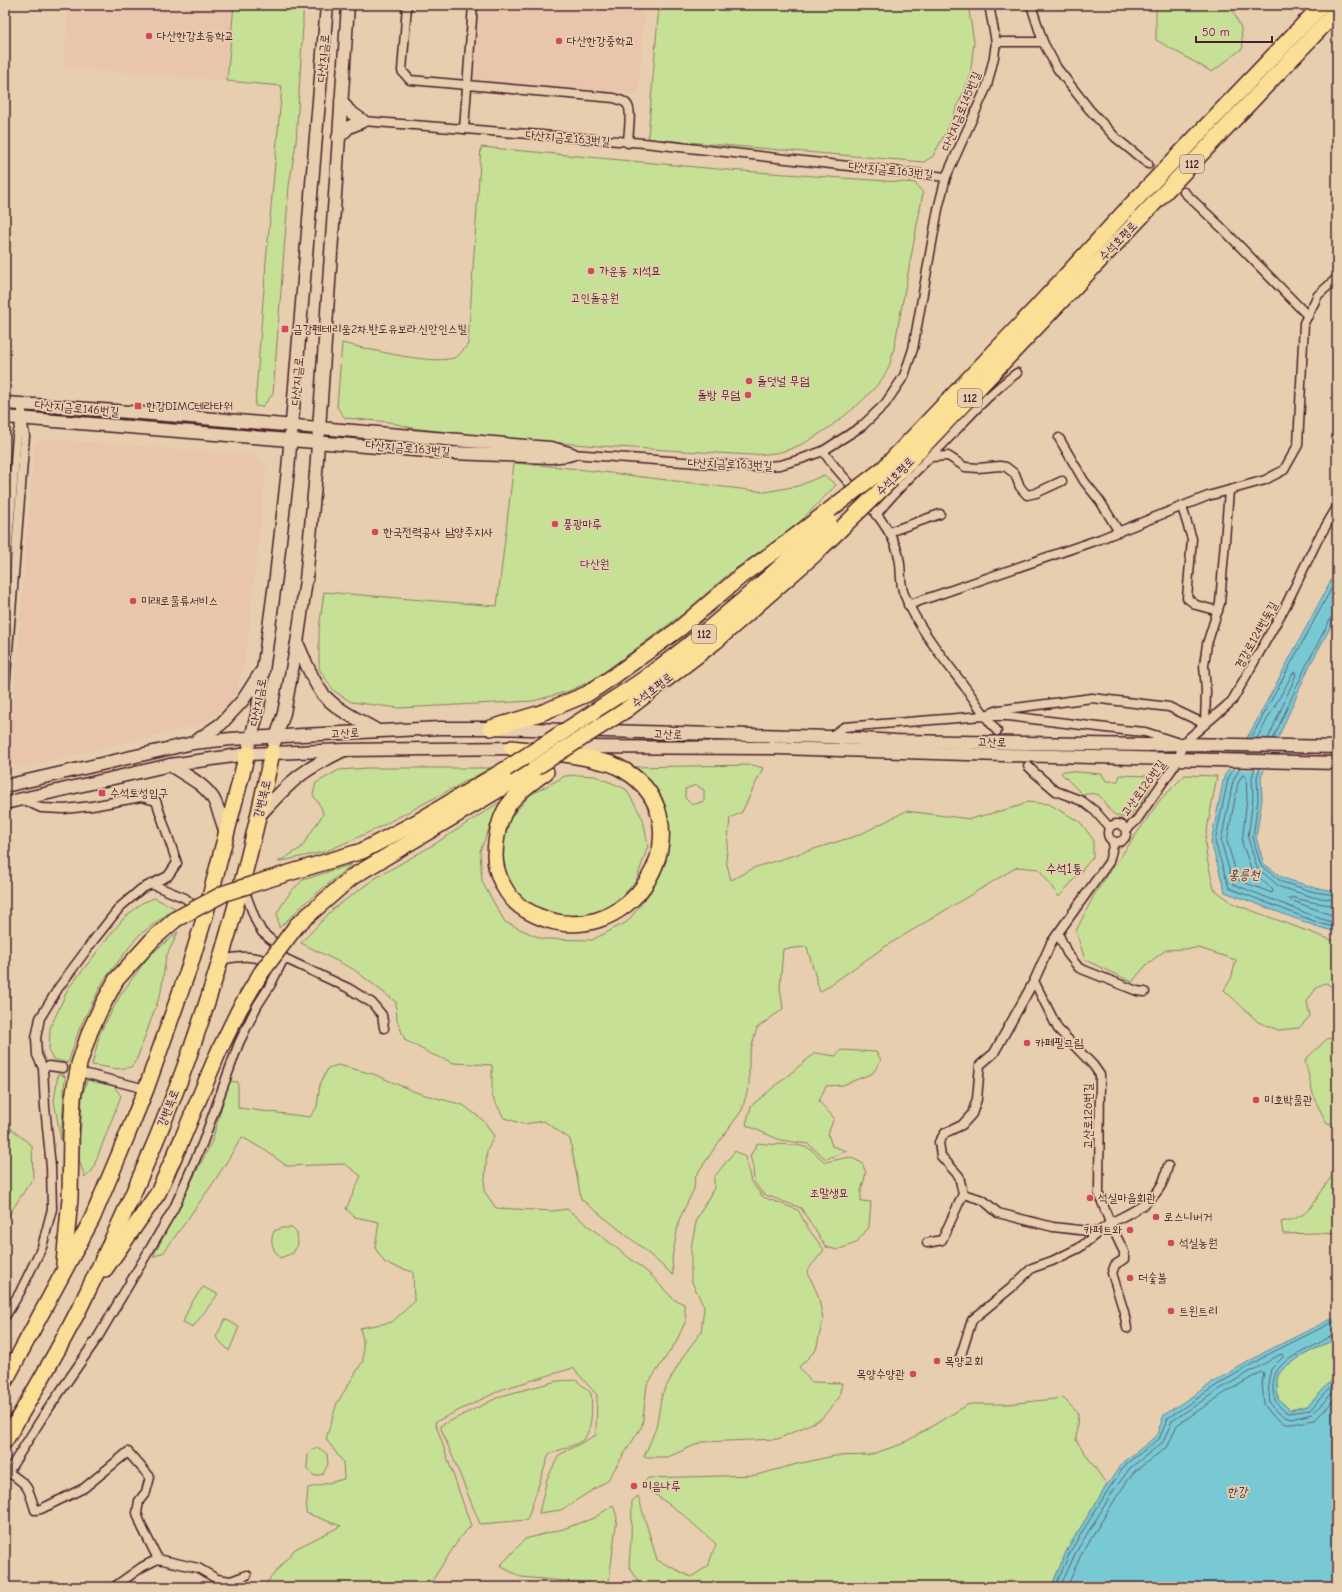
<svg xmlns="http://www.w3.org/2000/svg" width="1342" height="1592" font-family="'Comic Neue','Poor Story',sans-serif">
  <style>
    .built { fill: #e8c5ab }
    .green { fill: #c6e096; stroke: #888060; fill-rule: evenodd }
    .water { fill: #79c9d5; stroke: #668591 }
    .pier { fill: #e7ceaf }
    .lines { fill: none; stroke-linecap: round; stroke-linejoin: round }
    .shore { stroke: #5d636f; stroke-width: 1 }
    .street-tunnel { stroke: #c8ab95; stroke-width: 8; stroke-dasharray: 8 4; stroke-linecap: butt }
    .street-casing { stroke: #4a1f2b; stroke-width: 11 }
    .secondary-casing { stroke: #4a1f2b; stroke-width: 15 }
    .highway-casing { stroke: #4a1f2b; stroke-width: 18 }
    .street { stroke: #e7ceaf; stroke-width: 8 }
    .secondary { stroke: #e7ceaf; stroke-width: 12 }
    .highway { stroke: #fbdf96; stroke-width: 15 }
    .highway-bridge-casing { stroke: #4a1f2b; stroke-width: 18; stroke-linecap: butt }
    .highway-bridge { stroke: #fbdf96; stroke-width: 15 }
    .poi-dot { fill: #d1495b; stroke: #e7ceaf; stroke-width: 1.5 }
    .labels { text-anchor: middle; stroke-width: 3.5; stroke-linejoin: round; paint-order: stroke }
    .shield { fill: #e7ceaf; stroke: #795453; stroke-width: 1 }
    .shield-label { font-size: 11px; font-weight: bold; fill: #4a1f2b }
    .poi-label { font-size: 12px; fill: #4a1f2b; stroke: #e7ceaf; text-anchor: start }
    .street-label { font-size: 12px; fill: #4a1f2b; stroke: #e7ceaf }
    .park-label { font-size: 12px; fill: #563236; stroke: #e7ceaf }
    .neighbourhood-label { font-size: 13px; fill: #4a1f2b; stroke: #e7ceaf }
    .water-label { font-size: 13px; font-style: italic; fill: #513844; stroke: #e7ceaf }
  </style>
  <rect width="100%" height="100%" fill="#e7ceaf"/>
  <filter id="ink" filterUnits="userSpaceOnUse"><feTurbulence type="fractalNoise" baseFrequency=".025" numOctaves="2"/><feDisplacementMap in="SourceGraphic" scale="8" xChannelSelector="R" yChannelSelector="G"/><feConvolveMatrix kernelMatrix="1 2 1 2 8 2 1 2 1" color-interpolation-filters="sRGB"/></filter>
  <g filter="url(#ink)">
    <g class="built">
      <polygon points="69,5 234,5 227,81 63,67"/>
      <polygon points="479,5 645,5 638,95 478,84 473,78"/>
      <polygon points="44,439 256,455 266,467 247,647 237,691 225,709 202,724 19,768 9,759 35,445"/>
    </g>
    <g class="green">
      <polygon points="234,5 303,5 303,25 296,143 289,186 273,394 262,407 255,406 266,262 282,86 227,81"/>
      <polygon points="659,5 968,5 974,42 970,77 946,132 933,156 924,162 651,139 648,137"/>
      <polygon points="1156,5 1236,5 1232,9 1241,28 1243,48 1212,72 1156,40"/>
      <path d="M481,147L728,170L915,183L923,193L894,348C892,355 891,362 888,369C877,394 817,441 790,449C777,454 765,454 751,455L599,446L498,438L412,428L389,422L345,418L337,407L342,343C364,348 440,368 458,356C461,353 465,348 468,344Z"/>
      <polygon points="514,463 561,467 765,492 798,486 824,475 836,485 787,535 732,571 684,613 595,679 569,691 533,701 399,708 351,702 334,691 319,669 319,629 324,592 497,606"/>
      <path d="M753,765L763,768L742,812L730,818L726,861L731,880L756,867L859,835L906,811L970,819L1019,806L1027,802L1049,804L1080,822L1093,839V857L1059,897L1039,869L1017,867L886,946L820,992L807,947L783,949L780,987L783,1009L757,1028L749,1056V1085L742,1110L716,1146L695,1177L694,1189L679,1220L672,1258L673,1275L640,1246L581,1199L570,1139L544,1121L524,1124L504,1118L492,1096V1065L454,1063L431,1054L405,1040L397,1020L396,1002L353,969L301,943L333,909L374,879L433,845L500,802L480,851L482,882L505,922L542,939L592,940L627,922L650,893L666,862L667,834L628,767ZM696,785L704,790V801L692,805L685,798V789Z"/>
      <polygon points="368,768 491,768 374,830 327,851 278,862 301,848 323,814 321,807 313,795 316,783 339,770"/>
      <path d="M1064,771L1102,774L1106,781H1118L1120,775L1149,776L1152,784L1137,808L1128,818C1103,817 1107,795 1095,794C1091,793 1087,794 1083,795L1061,773Z"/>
      <polygon points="579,775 595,776 626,789 643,819 648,846 636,881 625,893 603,911 581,919 550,919 525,907 508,886 501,858 502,838 512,816 530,795 565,776"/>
      <polygon points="1185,775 1217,776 1205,841 1207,859 1214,889 1234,904 1337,942 1337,990 1326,983 1318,986 1307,1001 1310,1016 1299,1028 1278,1030 1258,1022 1224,990 1231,979 1236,960 1199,948 1166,950 1147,964 1132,982 1085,960 1076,931 1094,895 1160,800"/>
      <polygon points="352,864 304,904 279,928 277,913 291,891 303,880"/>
      <polygon points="154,898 175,908 138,936 104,980 80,1027 68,1063 53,1059 49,1052 50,1028 68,989 122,920 142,903"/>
      <polygon points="178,932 166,957 161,992 137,1059 131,1067 118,1069 92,1065 100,1033 121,994 149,956"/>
      <polygon points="1328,1038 1337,1041 1337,1126 1327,1124 1314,1098 1305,1060"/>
      <polygon points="841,1050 876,1052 881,1060 873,1073 843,1085 826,1086 819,1101 834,1118 828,1134 832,1146 847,1151 826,1159 808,1144 780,1140 746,1125 751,1106 815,1053 836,1056"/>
      <polygon points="338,1065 373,1074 418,1093 463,1105 484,1121 494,1136 487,1151 484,1191 496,1208 553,1211 567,1209 651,1275 673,1299 684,1304 686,1320 676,1342 647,1385 642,1426 607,1481 561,1510 539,1513 547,1479 559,1455 596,1435 597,1395 573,1368 503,1389 435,1422 471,1526 461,1536 428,1587 263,1587 295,1549 341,1526 306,1513 308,1488 344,1479 343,1462 326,1439 337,1403 363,1361 363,1340 360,1328 392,1322 414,1302 413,1272 385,1263 375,1248 379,1222 355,1217 346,1209 361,1176 345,1164 287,1166 266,1151 242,1137 214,1182 164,1252 153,1257 212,1141 229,1081 238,1082 238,1108 310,1117 317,1107 320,1084 328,1068"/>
      <polygon points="58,1074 65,1076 61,1140 54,1101"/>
      <polygon points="87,1080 114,1086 121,1096 92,1171 85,1177 79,1160 82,1097"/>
      <polygon points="7,1125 32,1146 33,1178 10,1213 5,1225 5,1126"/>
      <path d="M758,1143C774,1146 792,1142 808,1148C814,1151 820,1158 825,1162L850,1157L862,1163L866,1173L861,1191V1201L871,1202L869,1227L856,1243L837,1250L826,1247L801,1208L763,1194L754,1182L753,1167L750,1156Z"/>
      <polygon points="735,1151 745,1157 751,1182 763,1197 798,1210 808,1228 824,1250 807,1271 818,1295 823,1319 816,1350 799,1367 811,1382 842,1383 839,1398 821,1419 778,1439 702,1442 668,1457 644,1457 656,1428 662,1394 684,1355 701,1332 704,1307 691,1280 691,1247 697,1218 714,1188 714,1177"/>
      <path d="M1337,1172V1234L1318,1233L1283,1234L1281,1222C1288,1220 1296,1219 1302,1215C1316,1207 1328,1175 1337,1172Z"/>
      <path d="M282,1228H292L297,1233L298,1244L293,1253L280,1258C273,1249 269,1243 274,1231Z"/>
      <polygon points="203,1287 218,1294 193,1327 183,1322 191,1303"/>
      <polygon points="225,1319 239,1327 229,1351 216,1337"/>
      <path d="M1337,1338V1375L1308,1406L1290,1410L1278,1399C1278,1391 1275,1381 1279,1374C1285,1362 1324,1345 1337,1338Z"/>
      <path d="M576,1380L591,1393C592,1405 593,1429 584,1439C578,1445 558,1450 549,1454L527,1520L480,1524L440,1426L501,1396L557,1381Z"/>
      <polygon points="1063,1398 1078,1413 1076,1440 1107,1485 1068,1548 1051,1587 642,1587 629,1566 631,1538 632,1501 638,1496 657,1560 691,1577 708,1566 716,1544 681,1513 642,1485 648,1478 757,1475 797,1464 834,1456 869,1455 902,1444 969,1404 1008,1404"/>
      <polygon points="319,1448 327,1454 328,1464 323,1474 314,1476 307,1467 308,1454 312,1449"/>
      <polygon points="613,1505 617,1517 609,1581 599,1584 521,1577 500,1566 525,1539 563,1529 594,1518"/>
    </g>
    <g class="water">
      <polygon points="1337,569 1337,615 1309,667 1261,777 1262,799 1256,838 1264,864 1283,878 1315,888 1337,891 1337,932 1318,927 1225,892 1211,842 1224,777 1255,724"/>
      <path d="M1337,1316V1338C1324,1345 1285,1362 1279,1374C1275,1381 1278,1391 1278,1399L1290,1410L1308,1406L1337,1375V1587H1051L1068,1548L1107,1485L1123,1462L1156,1437L1164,1415L1215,1381L1265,1352Z"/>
    </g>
    <polygon class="pier" points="1245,738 1280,739 1266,770 1226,769"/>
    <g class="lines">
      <g class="shore">
        <polyline points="1251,738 1337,578"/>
        <polyline points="1257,738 1293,673 1295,672 1296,675 1268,739"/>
        <polyline points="1273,739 1306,666 1332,616 1337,614"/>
        <polyline points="1234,768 1228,779 1215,842 1229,888 1319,923 1337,928"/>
        <polyline points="1240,768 1233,781 1221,841 1233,884 1321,919 1337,923"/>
        <polyline points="1255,768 1252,777 1253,798 1248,838 1257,868 1280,887 1313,897 1337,900"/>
        <polyline points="1260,768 1257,777 1258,799 1253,838 1261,866 1282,882 1314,892 1337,895"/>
        <polygon points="1243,775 1246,777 1247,798 1242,843 1252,871 1273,890 1272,893 1238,880 1227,841 1238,783"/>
        <polyline points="1337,906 1311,902 1291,897 1289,898 1290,900 1337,917"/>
        <path d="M1337,1335C1329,1336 1320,1343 1312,1347C1293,1357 1272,1363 1273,1389C1274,1402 1277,1406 1288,1413L1310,1410L1337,1380"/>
        <polyline points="1055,1587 1071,1550 1110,1487 1126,1464 1159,1439 1168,1418 1217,1385 1267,1355 1337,1320"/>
        <polyline points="1060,1587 1076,1552 1114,1490 1130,1468 1163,1442 1172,1421 1220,1389 1281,1354 1283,1355 1283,1357 1271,1369 1268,1383 1270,1403 1276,1411 1285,1417 1291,1419 1312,1414 1337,1388"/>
        <polyline points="1067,1587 1081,1555 1119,1493 1134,1472 1168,1446 1177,1425 1223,1394 1261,1372 1264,1373 1262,1382 1264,1404 1272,1415 1285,1424 1292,1424 1315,1420 1337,1397"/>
      </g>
      <polyline class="street-tunnel" points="1148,164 1184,192"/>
      <defs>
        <g id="street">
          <path d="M407,5L402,71L410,80L614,98C619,100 626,101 628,106C632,112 628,134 628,143"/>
          <polyline points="996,42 1043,42 1031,5"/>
          <polyline points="1043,42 1057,68 1089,109 1116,138 1148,164"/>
          <polyline points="363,121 644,143 946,177 938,209 913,349 904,376 885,404 862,426 823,451 801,459 780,465 754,467 572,454"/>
          <polyline points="464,129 473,5"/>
          <polyline points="946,177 987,86 994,57 996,42 989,5"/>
          <polyline points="1184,192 1221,227 1308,316"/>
          <polyline points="1059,438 1084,481 1100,501 1119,532"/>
          <path d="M823,451C843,481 876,506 892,538C895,544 898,552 899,558C902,570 899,582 904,594C918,628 943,658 965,687C976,702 985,717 997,731"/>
          <polyline points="930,457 948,456 965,467 978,468 1000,466 1006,467 1015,474 1020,487 1027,495 1036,493 1062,481"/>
          <polyline points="1182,507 1192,539 1187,598 1196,605 1218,611"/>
          <path d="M876,515C896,489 921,467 944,443C967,419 989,393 1017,373"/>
          <polyline points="889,532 940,514"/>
          <polyline points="5,578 17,436 21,420"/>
          <polyline points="908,605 1100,539 1208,496 1265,480 1284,470 1298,445 1304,323 1318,295 1337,278"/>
          <polyline points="5,688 25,436 22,418 22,404"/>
          <polyline points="983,716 999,710 1092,698 1169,707 1205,724 1206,691 1204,665 1207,644 1220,603 1229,491"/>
          <polyline points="830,737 844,727 983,716 1008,716 1123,730 1145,732 1176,742"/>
          <polyline points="1028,766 1034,772 1056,791 1082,801 1095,811 1109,827"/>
          <polyline points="22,799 41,808 64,809 92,806 141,797 156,801 177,863 168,876 141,889 120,907 93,941 59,987 40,1018 36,1038 37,1055 43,1068"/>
          <circle cx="1117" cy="833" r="9"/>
          <polyline points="1126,830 1136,821 1179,759 1182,744 1232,701 1285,607 1317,541 1337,507"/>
          <polyline points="151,884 185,898 197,909"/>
          <polyline points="243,887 256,921 262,932 276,944 284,958 348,988 372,1003 382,1015 384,1028"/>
          <polyline points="1058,933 1067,953 1079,968 1137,991 1145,992"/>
          <path d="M219,960C241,956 250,954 271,963"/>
          <polyline points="1034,981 994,1053 980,1065 977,1099 972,1114 962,1125 945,1133 939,1142 941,1156 959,1176 963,1194 983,1200 998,1213 1053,1227 1097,1232"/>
          <polyline points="87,1074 146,1089"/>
          <polyline points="927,1243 942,1240 963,1194"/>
          <polyline points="5,1317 20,1292 42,1247 52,1209 51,1167 45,1107 43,1068 49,1066 63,1068"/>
          <path d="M1127,1328L1124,1312L1112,1273L1115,1265L1124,1259V1252L1110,1223C1129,1213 1151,1205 1162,1184C1165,1179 1166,1172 1168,1166"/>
          <polyline points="960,1358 972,1320 1011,1288 1032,1268 1052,1261 1079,1248 1110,1223 1099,1194 1100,1075 1093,1065 1058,1029 1034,981 1051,943 1109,862 1114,842"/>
          <path d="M8,1472C28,1485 28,1486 35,1510L41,1509L84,1488L128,1452L150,1477L146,1492L139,1501L137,1513L142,1527L158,1559"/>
          <polyline points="5,1474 8,1472 42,1418 98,1337 174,1208 203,1142 239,1043 257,1006 271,984 284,958"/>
          <polyline points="114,1587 142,1567 158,1559 198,1568 217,1579 231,1581 247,1575"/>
        </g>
        <g id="secondary">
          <polyline points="338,138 349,127 363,121 349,111 341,101"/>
          <path d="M5,403C187,415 369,433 551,448L572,454"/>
          <polyline points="5,417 452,453 550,457 568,455"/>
          <path d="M297,643C305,660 311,678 322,693C336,710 359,720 378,731"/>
          <polyline points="195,742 221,724 243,700 261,672"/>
          <polyline points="274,744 284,713 297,643 306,580 316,473 348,5"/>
          <polyline points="249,745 257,715 276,576 288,470 327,5"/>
          <polyline points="566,747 778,748 966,754 1337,763"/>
          <path d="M170,765C185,775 205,784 214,800C219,810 223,825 227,836"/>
          <polyline points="5,786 193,743 231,739 302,735 440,728 491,728 829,737 896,741 1146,745 1182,744 1337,747"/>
          <polyline points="5,803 170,765 247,754 345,750 520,748"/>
          <path d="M257,818C271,803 285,786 302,774C314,765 328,758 342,751"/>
        </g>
        <g id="highway">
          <polyline points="883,469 1037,307 1127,209 1322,5"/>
          <polyline points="892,479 1337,11"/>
          <polyline points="626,710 716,641 815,554"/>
          <path d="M594,712C613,699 634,687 652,673C706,633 756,590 805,544"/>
          <polyline points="491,728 541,713 587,694 614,676 679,629 741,576 797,535"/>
          <path d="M512,748C541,752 571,753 599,761C604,762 611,763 616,766C719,815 629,972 524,909C507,898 495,875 495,855C497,809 510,798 546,772"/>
          <polyline points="269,879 362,851 417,822 506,769"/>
          <polyline points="297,925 352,877 535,768"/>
          <polyline points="64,1264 70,1198 71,1135 73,1098 79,1064 90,1031 100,1010 116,980 153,939 176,919"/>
          <polyline points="105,1269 158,1193 183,1137 218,1053 239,1010 261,973"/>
          <polyline points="5,1381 92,1219 119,1155 146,1089 190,965 205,916 247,754"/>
          <path d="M5,1441C32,1395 60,1349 83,1301C121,1223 157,1143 187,1061C223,961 251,857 272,752"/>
        </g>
      </defs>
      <use href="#street" class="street-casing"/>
      <use href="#secondary" class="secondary-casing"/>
      <use href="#highway" class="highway-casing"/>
      <use href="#street" class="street"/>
      <use href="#secondary" class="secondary"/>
      <use href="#highway" class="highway"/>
      <defs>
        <g id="highway-bridge">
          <polyline points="797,535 883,469"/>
          <polyline points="805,544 829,521"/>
          <polyline points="815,554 892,479"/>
          <polyline points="535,768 626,710"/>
          <polyline points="506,769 594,712"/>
          <polyline points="176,919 225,893 269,879"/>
          <polyline points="261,973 297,925"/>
        </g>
      </defs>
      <use href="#highway-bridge" class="highway-bridge-casing"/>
      <use href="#highway-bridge" class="highway-bridge"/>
    </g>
  </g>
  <g class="poi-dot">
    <circle cx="149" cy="36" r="4"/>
    <circle cx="559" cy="41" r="4"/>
    <circle cx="591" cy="271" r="4"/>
    <rect x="281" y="325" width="8" height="8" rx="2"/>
    <circle cx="749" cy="381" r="4"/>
    <circle cx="748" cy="395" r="4"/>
    <rect x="134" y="402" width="8" height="8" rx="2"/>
    <circle cx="555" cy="524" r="4"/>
    <circle cx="375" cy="532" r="4"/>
    <circle cx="133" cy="601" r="4"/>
    <rect x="98" y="789" width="8" height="8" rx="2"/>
    <circle cx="1027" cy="1043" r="4"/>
    <circle cx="1256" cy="1100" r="4"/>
    <circle cx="1090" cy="1198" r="4"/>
    <circle cx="1156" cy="1217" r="4"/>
    <circle cx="1130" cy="1230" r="4"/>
    <circle cx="1171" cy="1243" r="4"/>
    <circle cx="1130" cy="1278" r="4"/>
    <circle cx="1171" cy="1311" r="4"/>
    <circle cx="937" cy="1361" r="4"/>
    <circle cx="913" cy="1374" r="4"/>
    <circle cx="634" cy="1486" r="4"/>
  </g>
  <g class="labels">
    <g class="shield">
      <rect x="1180" y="155" width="24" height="18" rx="3"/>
      <rect x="958" y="389" width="24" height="18" rx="3"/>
      <rect x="692" y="625" width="24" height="18" rx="3"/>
    </g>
    <g class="shield-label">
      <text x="1192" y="168">112</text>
      <text x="970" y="402">112</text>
      <text x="704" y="638">112</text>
    </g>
    <g class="poi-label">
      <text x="157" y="40">다산한강초등학교</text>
      <text x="567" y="45">다산한강중학교</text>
      <text x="599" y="275">가운동 지석묘</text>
      <text x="293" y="333">금강펜테리움2차.반도유보라.신안인스빌</text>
      <text x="757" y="385">돌덧널 무덤</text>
      <text x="740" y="399" text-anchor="end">돌방 무덤</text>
      <text x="146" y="410">한강DIMC테라타워</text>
      <text x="563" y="528">풍광마루</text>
      <text x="383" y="536">한국전력공사 남양주지사</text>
      <text x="141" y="605">미래로물류서비스</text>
      <text x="110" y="797">수석토성입구</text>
      <text x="1035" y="1047">카페필그림</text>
      <text x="1264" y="1104">미호박물관</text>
      <text x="1098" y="1202">석실마을회관</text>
      <text x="1164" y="1221">로스니버거</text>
      <text x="1122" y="1234" text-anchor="end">카페트와</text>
      <text x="1179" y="1247">석실농원</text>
      <text x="1138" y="1282">더숯불</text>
      <text x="1179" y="1315">트윈트리</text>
      <text x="945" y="1365">목양교회</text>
      <text x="905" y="1378" text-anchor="end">목양수양관</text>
      <text x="642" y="1490">미음나루</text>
    </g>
    <g class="street-label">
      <text transform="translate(323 58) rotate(-85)" y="4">다산지금로</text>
      <text transform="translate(961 111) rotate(-68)" y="4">다산지금로145번길</text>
      <text transform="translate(568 138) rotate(5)" y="4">다산지금로163번길</text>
      <text transform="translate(891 170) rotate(6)" y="4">다산지금로163번길</text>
      <text transform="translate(1118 241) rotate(-46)" y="4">수석호평로</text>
      <text transform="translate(297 381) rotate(-85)" y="4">다산지금로</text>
      <text transform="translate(77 408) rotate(5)" y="4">다산지금로146번길</text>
      <text transform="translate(408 448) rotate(5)" y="4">다산지금로163번길</text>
      <text transform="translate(730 464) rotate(2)" y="4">다산지금로163번길</text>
      <text transform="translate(895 476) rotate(-45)" y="4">수석호평로</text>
      <text transform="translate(1256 635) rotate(-61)" y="4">경강로124번둑길</text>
      <text transform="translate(652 690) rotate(-38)" y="4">수석호평로</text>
      <text transform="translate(258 702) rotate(-80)" y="4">다산지금로</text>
      <text transform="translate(345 733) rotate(-3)" y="4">고산로</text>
      <text transform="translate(668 734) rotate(2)" y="4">고산로</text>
      <text transform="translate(992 742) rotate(1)" y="4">고산로</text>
      <text transform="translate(1143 788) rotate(-54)" y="4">고산로126번길</text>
      <text transform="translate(262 799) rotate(-76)" y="4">강변북로</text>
      <text transform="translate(168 1108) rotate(-68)" y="4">강변북로</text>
      <text transform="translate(1088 1116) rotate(-90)" y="4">고산로126번길</text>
    </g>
    <g class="park-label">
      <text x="595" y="302">고인돌공원</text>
      <text x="595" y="568">다산원</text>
      <text x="829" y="1197">조말생묘</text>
    </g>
    <g class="neighbourhood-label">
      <text x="1064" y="873">수석1통</text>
    </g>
    <g class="water-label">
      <text x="1244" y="879">홍릉천</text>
      <text x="1237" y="1496">한강</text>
    </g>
  </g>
  <rect width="1342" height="1592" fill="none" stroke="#e7ceaf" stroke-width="20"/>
  <rect x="10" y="10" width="1322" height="1572" fill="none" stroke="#4a1f2b" stroke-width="1.5" filter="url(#ink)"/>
  <path d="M1196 36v6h76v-6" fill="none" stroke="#4a1f2b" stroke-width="2"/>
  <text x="1202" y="36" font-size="12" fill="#4a1f2b" stroke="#e7ceaf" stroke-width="3" paint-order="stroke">50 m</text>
</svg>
